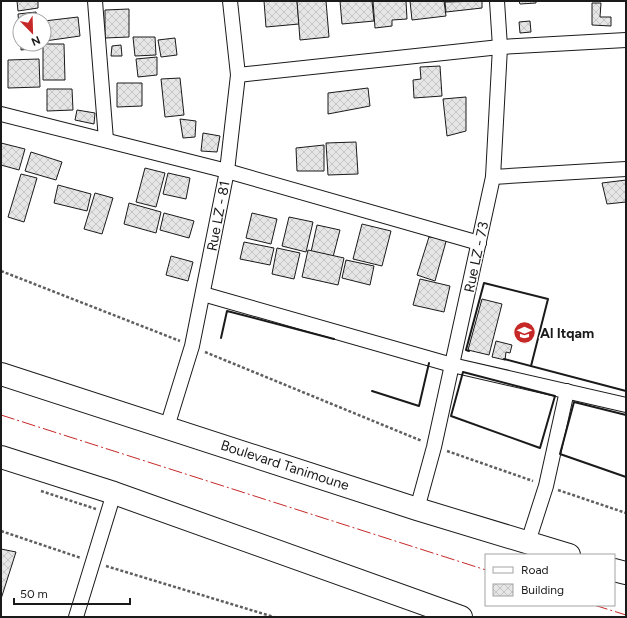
<svg xmlns="http://www.w3.org/2000/svg" width="627" height="618" font-family="Figtree,sans-serif">
  <style>
    .building { fill: url(#building-cross-hatch); stroke: #1a1a1a }
    .lines { fill: none; stroke-linecap: round; stroke-linejoin: round }
    .street-casing { stroke: #1a1a1a; stroke-width: 16 }
    .primary-casing { stroke: #1a1a1a; stroke-width: 24 }
    .path { stroke: #5f5f5f; stroke-width: 2.5; stroke-dasharray: 3 2; stroke-linecap: butt }
    .street { stroke: #fff; stroke-width: 14 }
    .primary { stroke: #fff; stroke-width: 22 }
    .wall { stroke: #1a1a1a; stroke-width: 2 }
    .power { stroke: #c62828; stroke-width: 1; stroke-dasharray: 14 3 2 3; stroke-linecap: butt }
    .labels { text-anchor: middle; stroke-width: 3; stroke-linejoin: round; paint-order: stroke }
    .street-label { font-size: 14px; fill: #1a1a1a; stroke: #fff }
    .poi-label { font-size: 14px; font-weight: bold; fill: #1a1a1a; stroke: #fff; text-anchor: start }
  </style>
  <defs>
    <pattern id="building-cross-hatch" width="8" height="8" patternUnits="userSpaceOnUse"><rect width="8" height="8" fill="#e6e6e6"/><path d="M0 0l8 8M0 8l8-8" fill="none" stroke="#c5c5c5"/></pattern>
  </defs>
  <rect width="100%" height="100%" fill="#fff"/>
  <g class="building">
    <polygon points="17,1 38,1 38,8 18,11"/>
    <polygon points="264,1 297,1 299,24 266,27"/>
    <polygon points="297,1 326,1 329,37 300,40"/>
    <polygon points="340,1 372,1 374,21 342,24"/>
    <polygon points="373,1 406,1 407,19 392,20 392,26 375,28"/>
    <polygon points="410,1 444,1 446,16 412,20"/>
    <polygon points="482,1 482,8 446,12 445,2"/>
    <polygon points="519,1 536,1 536,3 520,4"/>
    <polygon points="592,3 601,3 600,17 611,17 611,26 592,25"/>
    <polygon points="129,9 129,37 105,38 105,10"/>
    <polygon points="36,12 37,20 20,20 20,36 18,14"/>
    <polygon points="78,17 80,36 45,41 44,21"/>
    <polygon points="530,21 531,32 520,33 519,22"/>
    <polygon points="133,37 155,37 156,55 135,56"/>
    <polygon points="175,38 177,55 161,57 158,40"/>
    <polygon points="21,44 39,44 40,48 21,50"/>
    <polygon points="43,44 64,44 65,80 43,80"/>
    <polygon points="121,45 122,56 111,56 112,46"/>
    <polygon points="157,57 157,75 138,77 136,59"/>
    <polygon points="39,59 40,87 8,88 8,60"/>
    <polygon points="440,66 442,96 414,98 413,80 421,79 420,67"/>
    <polygon points="180,78 184,115 165,117 161,79"/>
    <polygon points="117,83 142,83 142,106 117,107"/>
    <polygon points="368,88 370,106 328,114 328,93"/>
    <polygon points="47,89 72,89 73,110 47,111"/>
    <polygon points="466,97 466,131 447,136 443,99"/>
    <polygon points="77,110 95,113 94,124 75,120"/>
    <polygon points="180,119 196,121 195,137 183,138"/>
    <polygon points="203,133 220,136 217,152 201,151"/>
    <polygon points="356,142 358,174 328,175 326,143"/>
    <polygon points="1,143 25,149 19,170 1,165"/>
    <polygon points="324,145 324,171 297,171 296,148"/>
    <polygon points="31,152 62,162 56,180 25,171"/>
    <polygon points="145,168 165,173 156,207 136,202"/>
    <polygon points="168,173 190,178 186,199 163,194"/>
    <polygon points="21,174 37,178 24,222 8,217"/>
    <polygon points="626,180 626,202 607,204 602,183"/>
    <polygon points="58,185 91,194 87,211 54,203"/>
    <polygon points="95,193 113,198 102,234 84,229"/>
    <polygon points="129,203 161,212 156,233 124,224"/>
    <polygon points="164,213 194,221 189,238 160,230"/>
    <polygon points="252,213 277,219 271,244 246,238"/>
    <polygon points="289,217 313,222 306,252 282,246"/>
    <polygon points="362,224 391,231 382,266 353,259"/>
    <polygon points="317,225 340,230 333,257 311,252"/>
    <polygon points="429,237 447,238 435,281 417,275"/>
    <polygon points="244,242 274,248 270,265 240,259"/>
    <polygon points="277,248 300,253 294,279 272,274"/>
    <polygon points="308,250 344,258 338,285 302,277"/>
    <polygon points="171,256 193,262 188,281 166,275"/>
    <polygon points="346,260 374,266 370,285 342,278"/>
    <polygon points="420,279 450,286 444,312 413,305"/>
    <polygon points="482,299 502,304 489,355 468,350"/>
    <polygon points="496,341 512,345 510,353 506,352 505,360 492,357"/>
    <polygon points="1,549 16,552 1,599"/>
  </g>
  <g class="lines">
    <defs>
      <g id="street">
        <polyline points="95,1 106,140"/>
        <polyline points="238,75 500,47 626,40"/>
        <polyline points="1,114 227,171 479,243"/>
        <polyline points="493,177 626,169"/>
        <polyline points="203,294 452,365 626,405"/>
        <polyline points="167,427 192,346 227,171 238,75 230,1"/>
        <polyline points="417,509 434,447 493,177 500,47 497,1"/>
        <polyline points="528,542 546,486 567,391"/>
        <polyline points="76,617 114,493"/>
      </g>
      <g id="primary">
        <polyline points="1,374 417,509 569,555"/>
        <polyline points="1,457 114,493 461,617"/>
        <polyline points="614,570 626,573"/>
      </g>
    </defs>
    <use href="#street" class="street-casing"/>
    <use href="#primary" class="primary-casing"/>
    <g class="path">
      <polyline points="1,271 180,341"/>
      <polyline points="205,352 422,441"/>
      <polyline points="447,451 533,481"/>
      <polyline points="558,490 626,513"/>
      <polyline points="41,491 96,509"/>
      <polyline points="1,531 81,558"/>
      <polyline points="106,566 274,617"/>
    </g>
    <use href="#street" class="street"/>
    <use href="#primary" class="primary"/>
    <g class="wall">
      <polyline points="221,338 227,311 334,339"/>
      <polyline points="469,351 466,350 484,283 548,299 531,366"/>
      <polyline points="504,359 626,391"/>
      <polygon points="463,372 555,396 540,448 451,416"/>
      <polyline points="372,391 419,406 429,363"/>
      <polyline points="626,415 574,402 560,454 626,477"/>
    </g>
    <g class="power">
      <polyline points="1,415 486,570"/>
      <polyline points="594,605 626,615"/>
    </g>
  </g>
  <defs>
    <symbol id="school-disc" viewBox="-11 -11 22 22"><circle r="9.5" fill="#c62828" stroke="#fff"/><path d="M0-5L7-2L0 1L-7-2ZM-4 1L0 2.5L4 1V4Q0 6-4 4Z" fill="#fff"/></symbol>
  </defs>
  <g fill-rule="evenodd">
    <use href="#school-disc" x="512" y="320" width="25" height="25"/>
  </g>
  <g class="labels">
    <g class="street-label">
      <text transform="translate(218 216) rotate(-79)" y="5">Rue LZ - 81</text>
      <text transform="translate(476 257) rotate(-78)" y="5">Rue LZ - 73</text>
      <text transform="translate(285 465) rotate(18)" y="5">Boulevard Tanimoune</text>
    </g>
    <g class="poi-label">
      <text x="540" y="338">Al Itqam</text>
    </g>
  </g>
  <rect width="627" height="618" fill="none" stroke="#1a1a1a" stroke-width="4"/>
  <rect x="485" y="554" width="130" height="52" fill="#ffffff" stroke="#a3a3a3"/>
  <rect x="493" y="567" width="20" height="6" fill="#ffffff" stroke="#a3a3a3"/>
  <text x="521" y="574" font-size="12" fill="#1a1a1a">Road</text>
  <rect x="493" y="584" width="20" height="12" fill="url(#building-cross-hatch)" stroke="#a3a3a3"/>
  <text x="521" y="594" font-size="12" fill="#1a1a1a">Building</text>
  <g transform="translate(32 32) rotate(157)"><circle r="19" fill="#ffffff" stroke="#a3a3a3"/>
  <path d="M0-3L7 15L0 10L-7 15Z" fill="#c62828"/>
  <text y="-6" font-size="11" font-weight="bold" text-anchor="middle" fill="#1a1a1a">N</text>
  </g>
  <path d="M14 598v6h116v-6" fill="none" stroke="#1a1a1a" stroke-width="2"/>
  <text x="20" y="598" font-size="12" fill="#1a1a1a" stroke="#ffffff" stroke-width="3" paint-order="stroke">50 m</text>
</svg>
